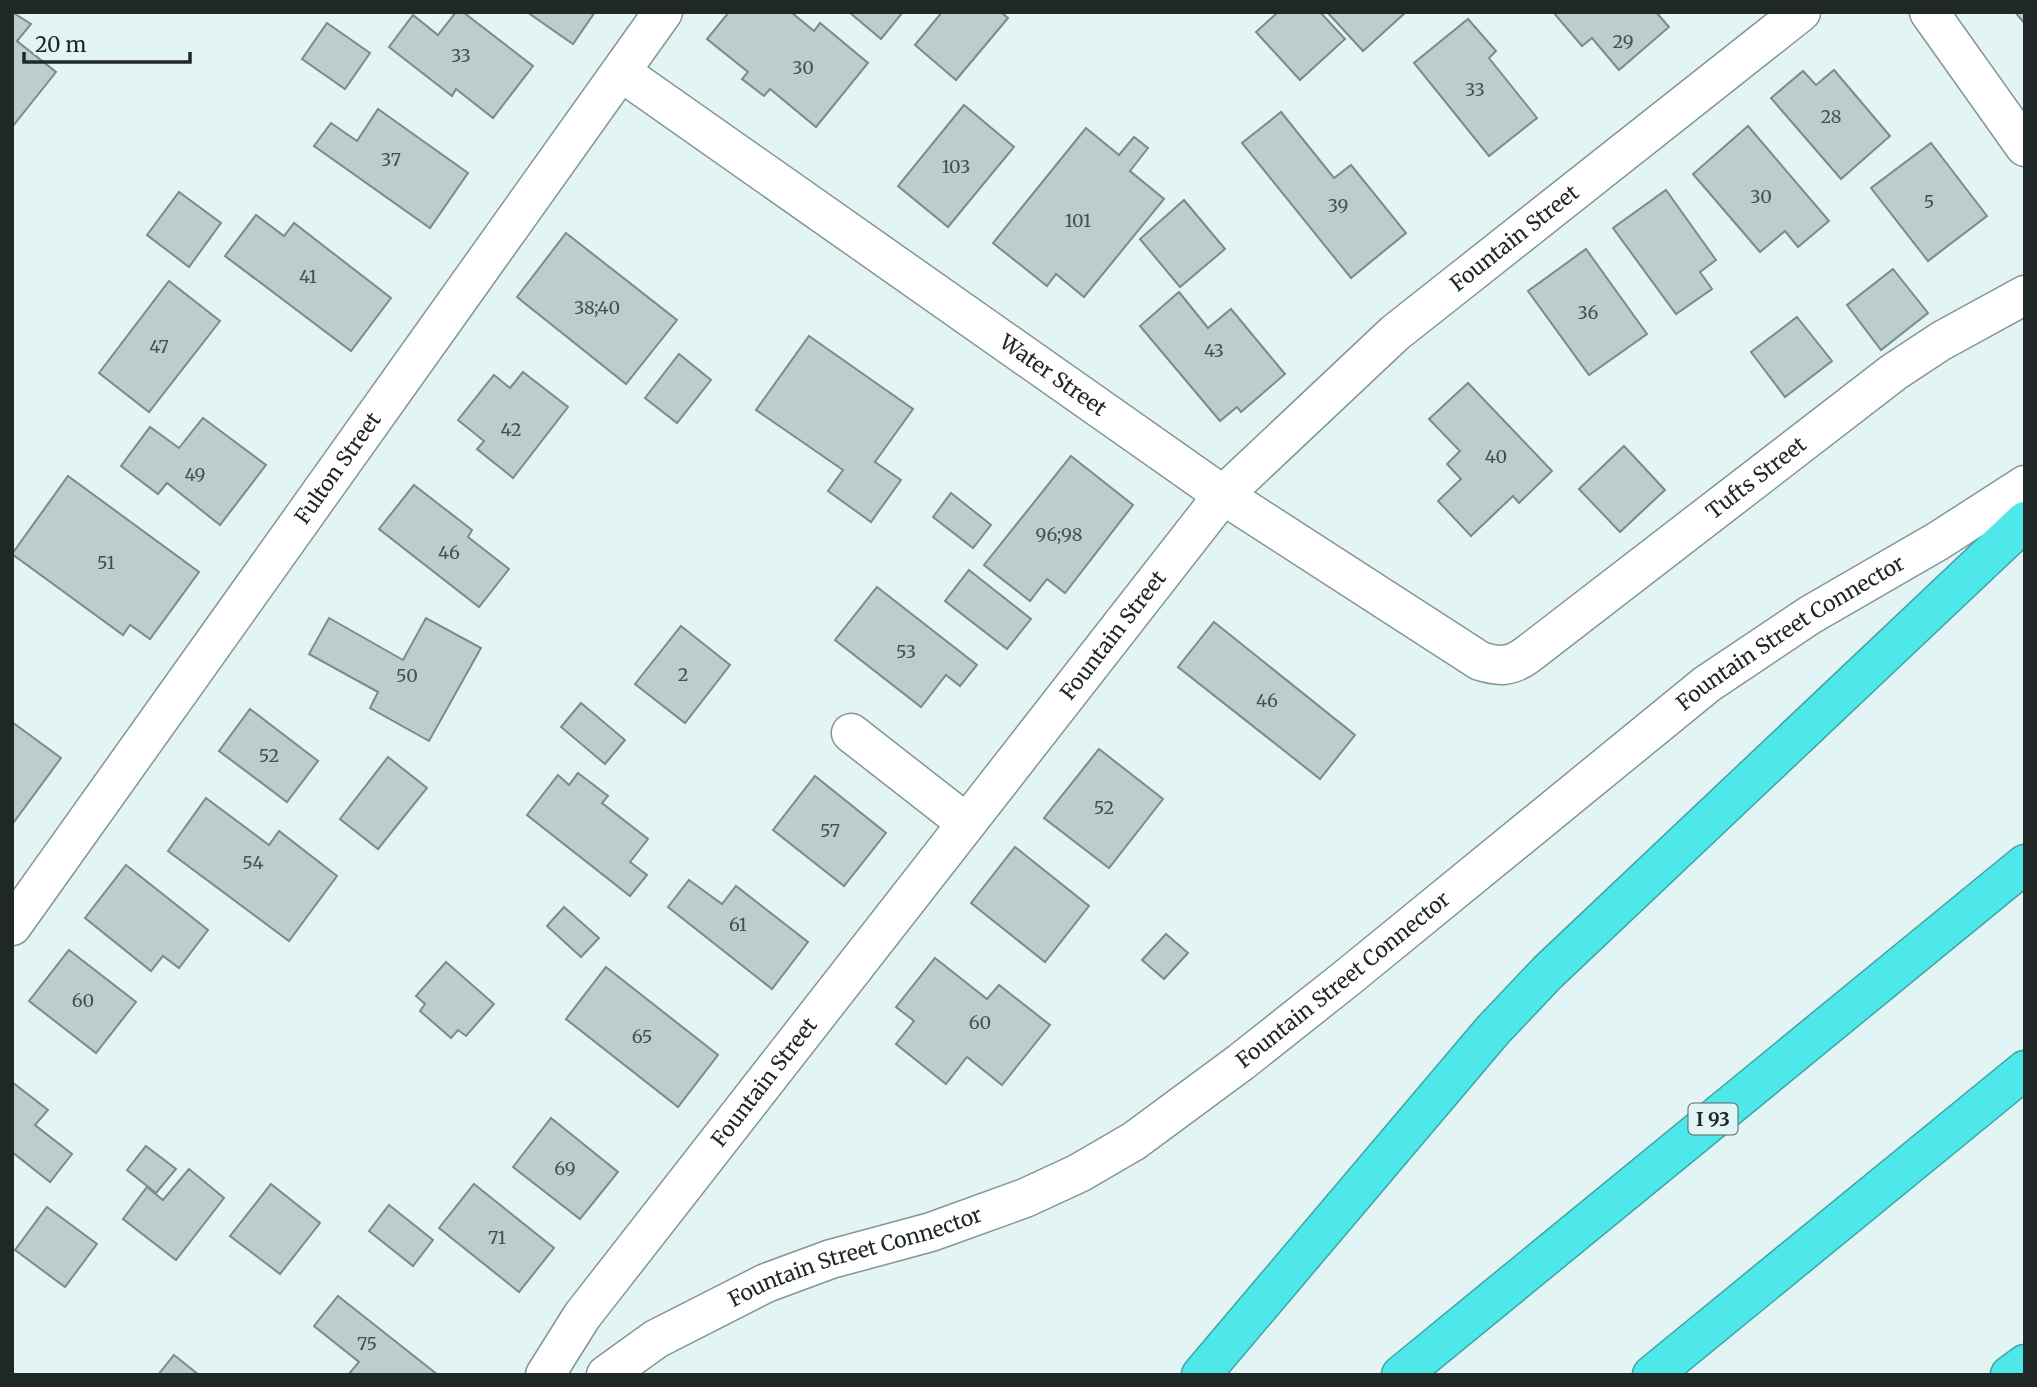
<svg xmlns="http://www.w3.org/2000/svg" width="2037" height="1387" font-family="Merriweather,serif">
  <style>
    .building { fill: #bccdcd; stroke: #7b8b8b; stroke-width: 2 }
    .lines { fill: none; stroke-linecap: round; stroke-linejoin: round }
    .minor-casing { stroke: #859596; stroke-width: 41 }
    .tertiary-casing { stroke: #859596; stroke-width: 41 }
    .motorway-casing { stroke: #3ea4a6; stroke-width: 41 }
    .minor { stroke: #fff; stroke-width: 38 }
    .tertiary { stroke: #fff; stroke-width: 38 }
    .motorway { stroke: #4ee7ea; stroke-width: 38 }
    .labels { text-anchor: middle; stroke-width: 6; stroke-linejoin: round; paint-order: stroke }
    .number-label { font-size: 18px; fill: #475050 }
    .shield { fill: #e2f4f4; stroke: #5a6464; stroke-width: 2 }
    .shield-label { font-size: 19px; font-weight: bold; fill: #202727 }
    .street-label { font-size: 21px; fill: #202727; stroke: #e2f4f4 }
  </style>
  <rect width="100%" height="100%" fill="#e2f4f4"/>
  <g class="building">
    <polygon points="12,12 31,24 17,41 56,72 13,126"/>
    <polygon points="456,12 463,12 533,66 493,118 456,89 452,96 389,47 413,15 438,35"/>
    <polygon points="527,12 595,12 573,44"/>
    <polygon points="729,12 791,12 814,31 820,23 868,63 816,127 770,89 764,96 742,79 748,72 707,39"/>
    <polygon points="849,12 903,12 881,39"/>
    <polygon points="942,12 1001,12 1008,18 956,80 915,45"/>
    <polygon points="1278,12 1320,12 1345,39 1300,80 1256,32"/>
    <polygon points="1327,12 1406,12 1363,51"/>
    <polygon points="1553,12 1656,12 1669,27 1619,70 1592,38 1582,46"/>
    <polygon points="2015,12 2025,12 2025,24"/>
    <polygon points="1468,19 1496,51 1489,58 1537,118 1489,156 1414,63"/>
    <polygon points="327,23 370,53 345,89 302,59"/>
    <polygon points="1834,70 1890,136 1841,179 1771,98 1803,71 1816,85"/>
    <polygon points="964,105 1014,147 948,227 898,186"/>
    <polygon points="378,109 468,173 430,228 314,146 331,123 357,141"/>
    <polygon points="1281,112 1334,178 1351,165 1406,233 1351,278 1242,143"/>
    <polygon points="1748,126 1829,221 1798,247 1785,231 1760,252 1693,174"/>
    <polygon points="1086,128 1119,155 1134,137 1148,148 1130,171 1164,199 1084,297 1056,274 1047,286 993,243"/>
    <polygon points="1931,143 1987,216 1928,261 1871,188"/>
    <polygon points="1666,190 1716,260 1700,272 1712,289 1676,314 1613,228"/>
    <polygon points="179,192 221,223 189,267 147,235"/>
    <polygon points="1184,200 1225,249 1180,287 1140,239"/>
    <polygon points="256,215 284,236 294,223 391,298 351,351 225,256"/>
    <polygon points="566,233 677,320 626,384 517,297"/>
    <polygon points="1586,249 1647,334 1589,375 1528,291"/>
    <polygon points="1893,269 1928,313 1881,350 1847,305"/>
    <polygon points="169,281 220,321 149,412 99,373"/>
    <polygon points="1179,292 1208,328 1231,309 1285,374 1241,412 1237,407 1220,421 1140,326"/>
    <polygon points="1797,317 1832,361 1785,397 1751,352"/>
    <polygon points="809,336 913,409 875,462 901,480 871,522 828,491 843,470 756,410"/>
    <polygon points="679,354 711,380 677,423 645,398"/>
    <polygon points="523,372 568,407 513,478 477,449 484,441 458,420 494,375 510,388"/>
    <polygon points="1468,383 1552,471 1519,503 1513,496 1471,536 1438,501 1461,479 1447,464 1460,451 1429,419"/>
    <polygon points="203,418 266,465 220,525 167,483 158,494 121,466 150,427 179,448"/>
    <polygon points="1624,446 1665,490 1620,532 1579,489"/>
    <polygon points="1071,456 1133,505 1065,593 1047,579 1030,601 984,565"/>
    <polygon points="68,476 199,572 150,639 130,625 123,635 12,554"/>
    <polygon points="414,485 472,530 468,537 509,569 479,607 379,529"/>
    <polygon points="951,493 991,525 973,548 933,517"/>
    <polygon points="969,570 1031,619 1007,649 945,601"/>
    <polygon points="877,587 977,665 960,686 946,675 921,707 835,640"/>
    <polygon points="329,618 403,660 426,618 481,648 429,741 370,708 378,692 309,654"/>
    <polygon points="1214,622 1355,735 1320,779 1178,667"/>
    <polygon points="681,626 730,665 685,723 635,684"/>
    <polygon points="581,703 625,740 605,764 561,727"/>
    <polygon points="250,709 318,761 287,802 219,751"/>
    <polygon points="12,722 61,758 14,822 12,821"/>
    <polygon points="1099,749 1163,799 1109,868 1044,818"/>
    <polygon points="388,757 427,788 378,849 340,819"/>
    <polygon points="578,773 608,796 602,803 648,839 630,862 647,875 630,896 527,815 558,775 569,785"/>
    <polygon points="815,776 886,833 844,886 773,830"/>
    <polygon points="206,798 269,845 279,831 337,876 289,941 168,851"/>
    <polygon points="1015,847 1089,906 1045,962 971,903"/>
    <polygon points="126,865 208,930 179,968 163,956 151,971 85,918"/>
    <polygon points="689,880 722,904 736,886 808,942 772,989 668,907"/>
    <polygon points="564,907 599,938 581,957 547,926"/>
    <polygon points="1166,934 1188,953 1164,979 1142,960"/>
    <polygon points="69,950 136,1002 96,1053 29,1001"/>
    <polygon points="935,958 987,999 999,985 1050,1025 1002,1085 967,1057 946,1084 896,1044 914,1021 896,1007"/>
    <polygon points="446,962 494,1004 466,1036 458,1030 451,1038 420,1011 425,1004 416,996"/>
    <polygon points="606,967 718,1055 678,1107 566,1019"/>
    <polygon points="12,1082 48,1110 35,1125 72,1154 50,1182 12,1152"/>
    <polygon points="551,1118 618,1172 580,1219 513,1167"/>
    <polygon points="146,1146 176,1169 156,1193 127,1170"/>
    <polygon points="189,1169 224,1198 176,1260 123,1219 147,1187 163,1200"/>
    <polygon points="271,1184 320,1223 280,1274 230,1236"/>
    <polygon points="474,1184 554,1248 519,1292 439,1228"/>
    <polygon points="389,1205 433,1240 413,1266 369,1231"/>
    <polygon points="47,1207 97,1244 65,1287 15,1250"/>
    <polygon points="338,1296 438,1375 348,1375 359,1362 314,1326"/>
    <polygon points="174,1355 199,1375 158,1375"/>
  </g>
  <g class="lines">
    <defs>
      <g id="minor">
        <polyline points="1929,12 2025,147"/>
        <path id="s1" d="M621,72L1223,495L1480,661C1499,667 1511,667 1527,655L1894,372L1941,341L2025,295"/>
        <polyline points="851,733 965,822"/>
        <path id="s2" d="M545,1375L582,1316L1223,495L1395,333L1801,12"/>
      </g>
      <g id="tertiary">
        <path id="s3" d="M12,926L663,12"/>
        <path id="s4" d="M606,1375L656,1339L766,1283L831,1259L931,1232L1025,1198L1079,1173L1134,1141L1241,1062L1347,978L1707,684L1810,615L1938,541L2025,485"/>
      </g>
      <g id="motorway">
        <polyline points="1201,1375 1493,1030 1548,972 2025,521"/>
        <polyline points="1401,1375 2025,864"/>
        <polyline points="1652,1375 2025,1070"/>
        <polyline points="2010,1375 2025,1364"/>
      </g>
    </defs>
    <use href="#minor" class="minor-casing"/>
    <use href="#tertiary" class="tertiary-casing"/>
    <use href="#motorway" class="motorway-casing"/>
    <use href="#minor" class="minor"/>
    <use href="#tertiary" class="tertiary"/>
    <use href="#motorway" class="motorway"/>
  </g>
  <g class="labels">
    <g class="number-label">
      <text x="1623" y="48">29</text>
      <text x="461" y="62">33</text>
      <text x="803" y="74">30</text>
      <text x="1475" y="96">33</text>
      <text x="1831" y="123">28</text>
      <text x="391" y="166">37</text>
      <text x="956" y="173">103</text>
      <text x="1761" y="203">30</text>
      <text x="1929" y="208">5</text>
      <text x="1338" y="212">39</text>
      <text x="1078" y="227">101</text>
      <text x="308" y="283">41</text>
      <text x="597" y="314">38;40</text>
      <text x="1588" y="319">36</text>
      <text x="159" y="353">47</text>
      <text x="1214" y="357">43</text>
      <text x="511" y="436">42</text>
      <text x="1496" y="463">40</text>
      <text x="195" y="481">49</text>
      <text x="1059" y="541">96;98</text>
      <text x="449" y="559">46</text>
      <text x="106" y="569">51</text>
      <text x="906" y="658">53</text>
      <text x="683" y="681">2</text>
      <text x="407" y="682">50</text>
      <text x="1267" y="707">46</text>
      <text x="269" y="762">52</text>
      <text x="1104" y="814">52</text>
      <text x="830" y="837">57</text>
      <text x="253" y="869">54</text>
      <text x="738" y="931">61</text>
      <text x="83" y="1007">60</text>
      <text x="980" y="1029">60</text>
      <text x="642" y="1043">65</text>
      <text x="565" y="1175">69</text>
      <text x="497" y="1244">71</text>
      <text x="367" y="1350">75</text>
    </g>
    <rect class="shield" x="1688.5" y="1103.5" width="49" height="31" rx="5"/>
    <g class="shield-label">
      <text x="1713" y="1126">I 93</text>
    </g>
    <g class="street-label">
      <text dy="7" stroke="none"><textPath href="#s2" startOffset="1500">Fountain Street</textPath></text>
      <text dy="7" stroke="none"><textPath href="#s1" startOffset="528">Water Street</textPath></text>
      <text dy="7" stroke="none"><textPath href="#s3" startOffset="562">Fulton Street</textPath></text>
      <text dy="7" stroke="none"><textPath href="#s1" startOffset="1381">Tufts Street</textPath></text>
      <text dy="7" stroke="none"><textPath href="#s4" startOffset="1412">Fountain Street Connector</textPath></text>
      <text dy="7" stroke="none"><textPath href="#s2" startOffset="933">Fountain Street</textPath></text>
      <text dy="7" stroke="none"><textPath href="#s4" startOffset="845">Fountain Street Connector</textPath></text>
      <text dy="7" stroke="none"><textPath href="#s2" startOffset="366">Fountain Street</textPath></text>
      <text dy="7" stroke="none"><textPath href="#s4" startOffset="278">Fountain Street Connector</textPath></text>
    </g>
  </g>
  <rect width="2037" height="1387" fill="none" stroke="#202727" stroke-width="28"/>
  <path d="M24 52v10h166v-10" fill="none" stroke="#202727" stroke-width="3.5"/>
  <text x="35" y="52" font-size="21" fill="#202727" stroke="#e2f4f4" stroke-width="5" paint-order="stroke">20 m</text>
</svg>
